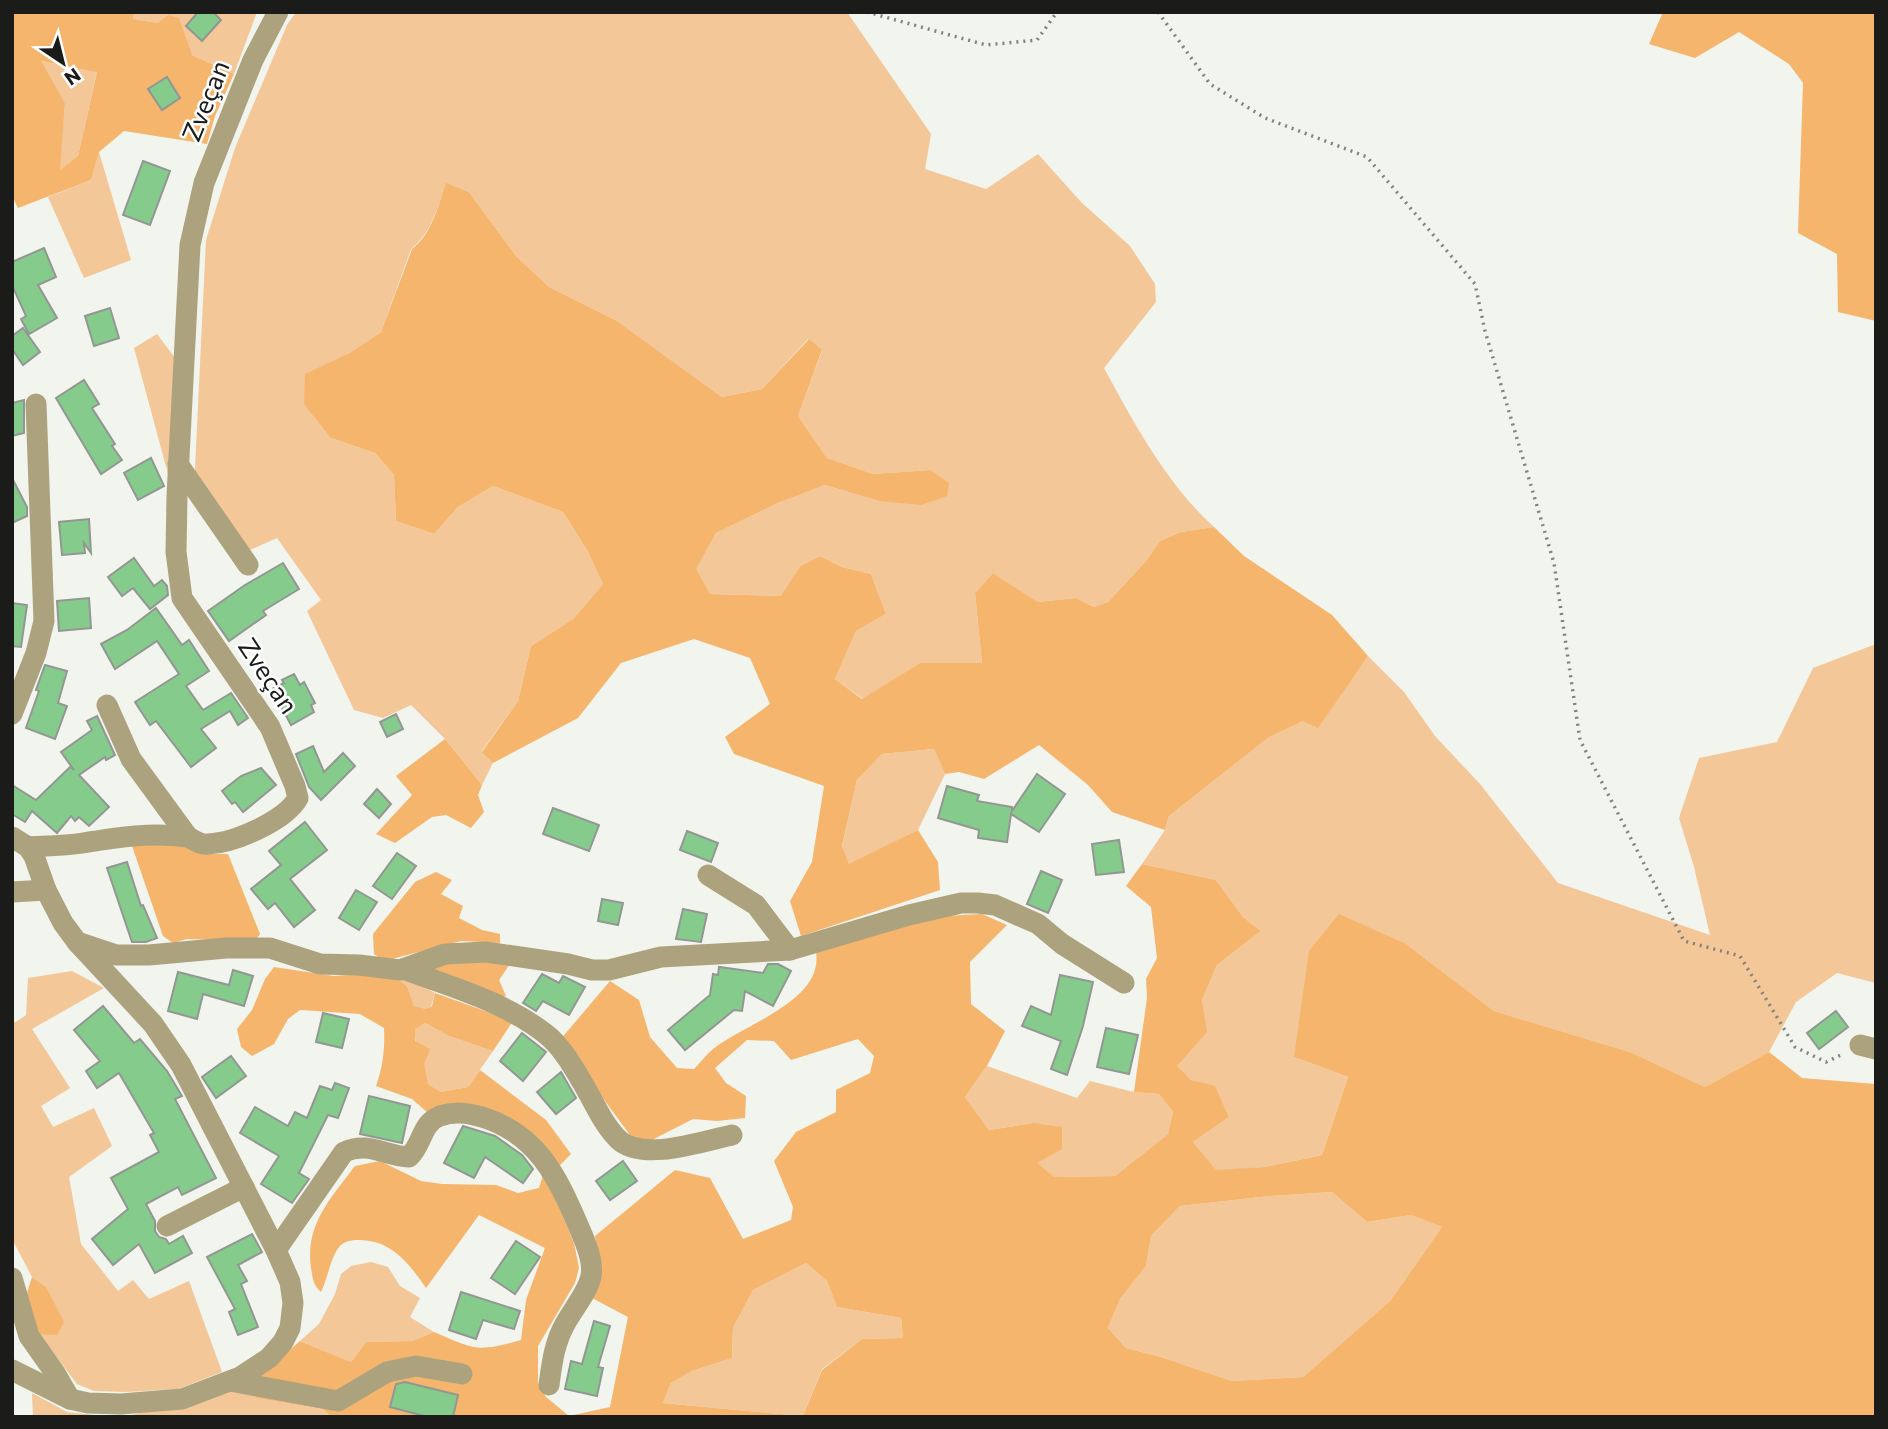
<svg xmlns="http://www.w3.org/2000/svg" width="1888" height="1429" font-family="Commissioner,sans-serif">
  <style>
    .green { fill: #f3c798 }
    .forest { fill: #f5b56d; fill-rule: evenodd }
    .building { fill: #85cc8c; stroke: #939793; stroke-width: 2 }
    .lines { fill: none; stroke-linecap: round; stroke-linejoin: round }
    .path { stroke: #81837f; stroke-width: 3.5; stroke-dasharray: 2 5; stroke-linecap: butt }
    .minor { stroke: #aca27d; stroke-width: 21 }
    .labels { text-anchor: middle; stroke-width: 5; stroke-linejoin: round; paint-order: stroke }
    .street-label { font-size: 26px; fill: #1b1c1a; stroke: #fff }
  </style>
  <rect width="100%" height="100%" fill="#f2f4ee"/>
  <g class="green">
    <polygon points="133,12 257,12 234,74 192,55 158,23 132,19"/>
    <path d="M296,12H847L931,134L925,169L986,189L1038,154L1081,202L1130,246L1155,284L1156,302L1104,368C1135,425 1166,483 1214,527L1181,532L1160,541L1146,561L1108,602L1094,607L1076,598L1038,602L993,573L975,593L982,663H920L863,699L835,679L856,631L886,614L871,574L842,567L820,556L800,566L782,596L710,594L695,570L716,533L778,503L825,485L879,501L930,470L873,474L827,458L798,416L822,351L808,339L762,389L722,397L617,321L549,287L516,256L469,192L446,184C438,206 431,234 411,249L381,332L348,354L331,438L375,453L394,475L396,521L434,534L458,507L493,486L563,512L587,550L603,584L573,619L531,646L518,701L482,751L493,763L482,785L445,739L411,705L383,718L354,710L307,611L321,600L277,538L243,553L194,489L206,240L235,148L287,25Z"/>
    <polygon points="40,61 97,71 78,156 59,171 65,103"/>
    <polygon points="99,152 131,260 84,278 48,197 91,180"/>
    <polygon points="157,334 175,358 171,485 134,348"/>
    <polygon points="1876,644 1876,983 1837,973 1796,1002 1769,1052 1705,1087 1630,1052 1494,1011 1406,944 1294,1057 1348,1077 1322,1155 1265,1167 1216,1171 1193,1142 1229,1117 1215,1087 1191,1080 1176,1066 1206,1032 1202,1000 1217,965 1261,931 1243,917 1216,880 1142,864 1165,830 1169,816 1268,738 1303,721 1350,681 1368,656 1404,692 1435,736 1480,784 1558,883 1710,935 1694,867 1679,818 1699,758 1777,742 1813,668"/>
    <polygon points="934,749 945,774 918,830 849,865 842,847 857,780 882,754"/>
    <polygon points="72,971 104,988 32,1029 70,1088 41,1106 53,1127 94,1108 112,1146 69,1177 81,1244 118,1291 133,1280 149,1299 189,1281 222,1372 178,1389 126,1392 94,1391 77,1384 39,1334 46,1287 32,1277 12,1239 12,1021 16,1022 26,1015 28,978"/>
    <polygon points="396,978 412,980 435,993 431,1006 427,1009 414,1007 407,986"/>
    <path d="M425,1023L449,1036L493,1051L468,1087L441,1092L428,1084C424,1066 415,1048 414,1029Z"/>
    <polygon points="987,1066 1077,1098 1090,1081 1134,1092 1159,1094 1173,1112 1168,1134 1115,1176 1054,1177 1036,1163 1033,1123 989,1130 965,1097"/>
    <polygon points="1332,1192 1367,1222 1411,1215 1442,1227 1390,1301 1303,1377 1232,1381 1161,1357 1126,1348 1108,1328 1120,1299 1146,1266 1151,1236 1180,1206 1270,1196"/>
    <polygon points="371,1262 388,1267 400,1286 420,1298 410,1317 434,1332 412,1341 366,1342 351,1362 300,1341 319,1324 335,1294 341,1274 351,1266"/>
    <polygon points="806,1263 827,1281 837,1307 901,1318 903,1338 862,1339 822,1369 803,1416 663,1403 671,1383 692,1371 732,1358 733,1328 753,1290"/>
    <polygon points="246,1388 256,1398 323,1409 331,1417 123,1417"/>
    <polygon points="32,1393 67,1412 113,1417 33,1417"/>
  </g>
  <g class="forest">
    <path d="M12,12H133V19L158,23L168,15L179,18L192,55L234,74L215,116L207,144L124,131L99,152L91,180L18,208L12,196ZM41,61L97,72L78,156L60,170L65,103Z"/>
    <polygon points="1663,12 1876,12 1876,321 1838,312 1837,254 1798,233 1803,83 1789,64 1739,32 1695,58 1649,44"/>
    <path d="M446,183L469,192L516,256L549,287L617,321L722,397L762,389L809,339L822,350L798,416L827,458L873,474L930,470L949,483L947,496L921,505L879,501L825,485L778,503L716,533L696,569L710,594L781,596L800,566L820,556L842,567L871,574L886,614L856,631L835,679L862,699L920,663H982L975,593L993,573L1038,602L1076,598L1094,607L1108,602L1146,561L1160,541L1181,532L1214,527L1244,556L1332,615L1368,656L1318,728L1303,721L1268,738L1169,816L1165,830L1112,812L1088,785L1039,745L984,779L959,772L945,774L934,749L882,754L857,780L842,846L849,864L918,830L938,862L940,890L801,936L790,901L812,862L824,786L734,754L725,737L770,704L750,658L694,639L621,663L578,718L493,763L482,752L518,701L531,646L573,619L603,584L587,550L563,512L493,486L458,507L434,534L396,521L394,475L375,453L331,438L304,404L305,374L348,354L381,332L412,249C432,234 438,206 446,183Z"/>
    <polygon points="445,739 482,785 478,795 484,812 471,828 446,815 432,817 395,843 376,834 412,795 396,776"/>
    <polygon points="174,844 207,854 228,854 260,934 255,941 187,939 173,943 163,936 132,846"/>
    <path d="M1142,864L1216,880L1243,917L1261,931L1217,965L1202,1000L1207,1032L1177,1066L1191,1080L1215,1086L1229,1117L1193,1142L1216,1170L1265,1167L1322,1155L1348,1077L1294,1057L1309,951L1339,914L1406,944L1494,1011L1630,1052L1705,1087L1769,1052L1802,1078L1876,1084V1417H331L323,1409L256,1398L246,1388L300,1341L351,1362L366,1342L412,1341L434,1332C474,1349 477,1353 521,1340L526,1300L545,1248L479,1215L426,1288C409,1263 391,1240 359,1240C351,1240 344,1241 339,1247C330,1259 328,1278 321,1292C313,1285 313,1279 311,1268C305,1225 330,1199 355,1166L380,1161L421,1181L442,1184L496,1185L518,1193L539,1188L544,1172L574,1243L579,1268L575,1283L538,1346V1383L546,1397L569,1416L610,1407L628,1317L592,1298L601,1269L595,1236L675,1170L710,1178L743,1239L791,1220L793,1207L774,1161L796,1132L836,1112V1090L870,1073L874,1056L858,1039L791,1060L774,1041L747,1040L715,1068L726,1083L746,1096L745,1118L717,1121L693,1119L650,1141L633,1139L560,1040L610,981L639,1000L650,1037L677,1068L694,1069C700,1063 706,1055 713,1049C744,1024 824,1001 816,952L942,916L982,914L1007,925L970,962L971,1004L1005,1031L987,1066L965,1097L989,1130L1033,1123L1062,1127V1149L1037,1163L1054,1177L1115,1176L1168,1134L1173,1112L1159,1094L1134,1092L1147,998L1146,979L1157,958L1151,907L1126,886ZM1332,1192L1367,1222L1411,1215L1442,1227L1390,1301L1303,1377L1232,1381L1161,1357L1126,1348L1108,1328L1120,1299L1146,1266L1151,1236L1180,1206L1270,1196ZM806,1263L827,1281L837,1307L901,1318L903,1338L862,1339L822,1370L803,1416L663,1403L671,1383L692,1371L732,1358L733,1328L753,1290Z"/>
    <polygon points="436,872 452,880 441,894 463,906 459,918 482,930 500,934 500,943 461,941 384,961 374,954 373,934 415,882"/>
    <polygon points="454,960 512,961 499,980 506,996 495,998 433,969"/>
    <path d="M274,967L334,976L360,974L396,978L407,986L414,1006L426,1009L432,1006L435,993L513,1021L493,1051L449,1036L425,1023L415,1029V1041L430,1049L424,1064L428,1084L441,1092L468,1087L480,1070L546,1120L571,1154L559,1166L537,1141L427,1112L412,1099L376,1086C383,1067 385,1048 384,1028L360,1014L300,1010L288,1019L274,1044L252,1056L241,1047L237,1029L252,1010L265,979Z"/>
    <polygon points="32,1277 46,1287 64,1322 57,1335 39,1334 27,1293"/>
  </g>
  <g class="building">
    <polygon points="198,12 213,12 221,20 202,41 186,26"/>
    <polygon points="167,77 180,98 162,110 148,89"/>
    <polygon points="143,161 170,171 150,225 123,215"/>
    <polygon points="44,248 56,277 38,285 57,318 29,334 21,319 26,316 12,285 12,262"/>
    <polygon points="110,308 119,338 94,346 85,316"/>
    <polygon points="23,328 40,352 23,365 12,349 12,336"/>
    <polygon points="84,380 99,404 92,408 115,444 112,446 122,460 101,474 56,398"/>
    <polygon points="24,400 24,433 12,436 12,403"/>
    <polygon points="151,458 164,486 138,500 124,473"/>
    <polygon points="12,478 27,507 27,516 12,523"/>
    <polygon points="89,519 91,553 84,543 85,553 62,555 59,522"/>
    <polygon points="134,558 154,586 162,580 167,586 168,595 150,609 133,588 122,596 108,577"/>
    <polygon points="283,563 299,589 263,611 266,615 229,641 208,611 245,585"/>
    <polygon points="89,598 91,628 59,631 57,601"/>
    <polygon points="12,603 27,605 21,647 12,646"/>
    <polygon points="156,608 182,645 189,640 209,671 186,686 203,710 231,693 248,718 238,725 230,711 201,729 216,748 191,767 156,721 150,725 135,702 179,674 157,641 115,669 101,644 127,630"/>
    <polygon points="45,665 67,671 58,703 67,706 55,739 26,728 39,691 36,690"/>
    <polygon points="294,674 300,685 304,682 315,703 311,705 314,712 291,725 272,689 284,683 282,680"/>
    <polygon points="396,714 403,729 387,737 380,722"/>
    <polygon points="97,716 115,755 106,760 105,757 79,775 109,807 89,826 79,817 75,821 71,816 57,833 32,811 25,822 12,814 12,785 36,800 70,767 74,770 61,752 92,730 87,721"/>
    <polygon points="313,746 324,772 343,753 355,766 321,800 309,787 296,754"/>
    <polygon points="261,768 276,785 243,812 235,802 232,804 222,791 241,776"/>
    <polygon points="1037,774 1065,794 1039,832 1011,814 1007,842 978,838 979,830 938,818 947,786 979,795 977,801 1012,807 1012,811"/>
    <polygon points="377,789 391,804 379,818 364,804"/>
    <polygon points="553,808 599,825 589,851 543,834"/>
    <polygon points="305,822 327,850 290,879 315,910 294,927 275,903 268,909 251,889 281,865 269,851"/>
    <polygon points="687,831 718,843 711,862 680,850"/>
    <polygon points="1119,840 1124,872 1096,875 1092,844"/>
    <polygon points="397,853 416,866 392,899 373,886"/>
    <polygon points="127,862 141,906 143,905 157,938 146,942 132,942 107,868"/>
    <polygon points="1041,871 1062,880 1048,913 1027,904"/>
    <polygon points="356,890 377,902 359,930 339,918"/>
    <polygon points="602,899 623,903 618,925 598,921"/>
    <polygon points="683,909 707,914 701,942 676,939"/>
    <polygon points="768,964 778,964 791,971 773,1006 745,991 742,1011 734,1010 685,1050 668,1030 710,995 713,974 718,975 719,967 763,973"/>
    <polygon points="233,970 253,976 244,1006 203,994 197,1019 168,1011 178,972 229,985"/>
    <polygon points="542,974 559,983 563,976 585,987 569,1015 543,1001 536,1011 523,1003"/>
    <polygon points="1060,975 1093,982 1083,1026 1067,1075 1051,1069 1061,1041 1022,1026 1031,1006 1051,1015"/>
    <polygon points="103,1006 134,1043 140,1039 167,1071 182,1096 175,1099 216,1178 182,1195 178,1187 146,1204 155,1221 155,1231 159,1237 166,1239 169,1244 183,1236 192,1253 155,1273 139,1244 113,1265 92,1239 128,1209 111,1178 159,1152 150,1135 154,1133 119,1073 97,1088 86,1071 100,1061 74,1030"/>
    <polygon points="1836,1011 1848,1027 1819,1049 1807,1033"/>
    <polygon points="323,1013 349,1019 342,1048 316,1042"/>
    <polygon points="1106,1028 1138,1035 1129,1074 1097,1067"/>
    <polygon points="522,1033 546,1052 523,1081 500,1061"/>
    <polygon points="231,1056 246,1076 216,1098 202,1077"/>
    <polygon points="561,1072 576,1098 556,1114 537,1092"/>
    <polygon points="335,1083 349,1088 338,1118 328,1115 299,1173 309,1179 292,1203 261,1184 279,1156 240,1133 255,1107 288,1126 295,1112 307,1118 320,1086 332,1090"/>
    <polygon points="369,1096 410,1106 402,1143 360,1134"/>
    <polygon points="463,1126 495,1136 522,1155 533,1169 523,1183 485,1157 474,1178 444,1163"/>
    <polygon points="623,1161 637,1181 610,1200 596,1181"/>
    <polygon points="252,1234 262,1252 238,1265 247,1281 241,1284 258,1327 238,1335 229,1312 235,1309 207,1257"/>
    <polygon points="516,1241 540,1257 515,1294 491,1278"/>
    <polygon points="461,1292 520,1311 514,1329 483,1320 476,1339 449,1330"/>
    <polygon points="594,1321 610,1326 598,1367 603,1368 597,1396 565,1389 571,1361 582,1364"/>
    <polygon points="405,1382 458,1395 453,1417 428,1417 390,1407 396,1384"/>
  </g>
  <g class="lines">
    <g class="path">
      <polyline points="867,12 986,45 1037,40 1057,12"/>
      <polyline points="1158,12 1210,84 1265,118 1367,157 1475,284 1485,331 1554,563 1580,740 1684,941 1740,956 1795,1047 1826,1062 1843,1054"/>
    </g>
    <g class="minor">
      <polyline points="178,464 248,565"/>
      <path d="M107,705L131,759L188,837C194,840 201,845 208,844C234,843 285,821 298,798L295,786L270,727L182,598L176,552L177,496L190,245L204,183L253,60L278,12"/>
      <polyline points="12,714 36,653 44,621 36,404"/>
      <polyline points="12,837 28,847 34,856 46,890 63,923 77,942 153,1024 181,1065 276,1250 290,1282 293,1303 290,1328 283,1342 269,1358 240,1377 182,1399 121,1404 88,1403 70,1399 12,1370"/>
      <path d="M28,847C46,846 65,846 83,843C119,837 152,832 188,837"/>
      <polyline points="708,875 756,905 790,950"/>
      <polyline points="12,892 46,890"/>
      <polyline points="77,942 116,955 149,955 226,948 270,948 320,964 359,965 400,970 445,954 486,952 568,964 592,970 609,970 661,957 790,950 909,915 961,903 978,903 995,905 1038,924 1062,944 1124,983"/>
      <path d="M403,969C451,987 506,1002 547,1035C561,1046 573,1066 582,1082C593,1100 603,1125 619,1140C643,1162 703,1141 732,1135"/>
      <polyline points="1860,1045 1876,1049"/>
      <polyline points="167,1226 244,1187"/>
      <path d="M276,1250L344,1152C369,1141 384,1156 409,1157C423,1144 421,1123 440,1116C455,1111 467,1113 482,1117C537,1134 557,1176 578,1225C584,1239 594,1260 591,1276C588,1292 573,1309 565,1324C554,1344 552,1363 549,1385"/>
      <polyline points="12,1278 29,1336 55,1373 70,1399"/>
      <polyline points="230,1381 338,1401 387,1372 416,1366 462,1374"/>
    </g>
  </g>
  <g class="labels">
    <g class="street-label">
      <text transform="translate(206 101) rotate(-68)" y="9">Zveçan</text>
      <text transform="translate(268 676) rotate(56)" y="9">Zveçan</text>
    </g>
  </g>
  <rect width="1888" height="1429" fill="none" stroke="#1b1c1a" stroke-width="28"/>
  <g transform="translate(63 63) rotate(145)" stroke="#ffffff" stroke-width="5" paint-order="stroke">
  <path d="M0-5L12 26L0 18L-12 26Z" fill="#1b1c1a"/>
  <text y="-10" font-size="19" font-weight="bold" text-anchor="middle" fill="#1b1c1a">N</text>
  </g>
</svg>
